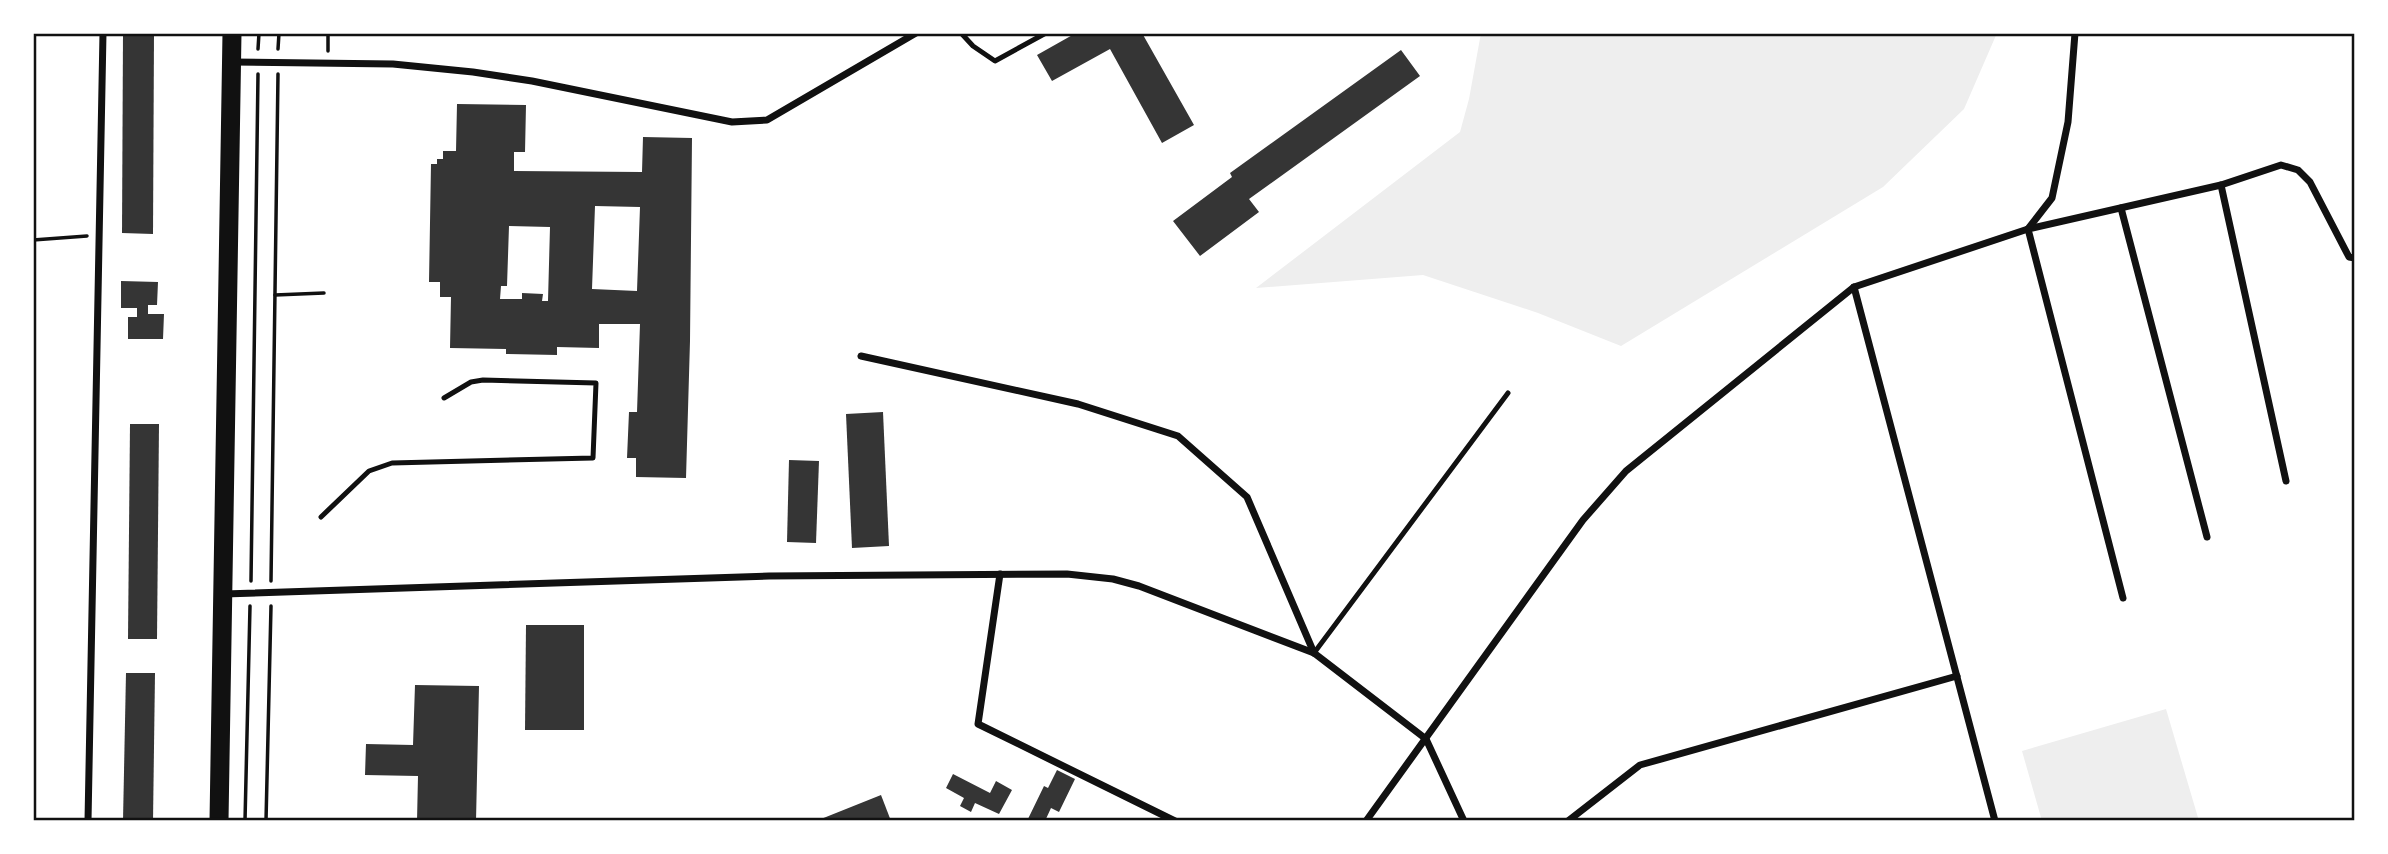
<svg xmlns="http://www.w3.org/2000/svg" width="2388" height="854" font-family="Montserrat,sans-serif">
  <style>
    .green { fill: #eee }
    .building { fill: #353535; fill-rule: evenodd }
    .lines { fill: none; stroke-linecap: round; stroke-linejoin: round }
    .path { stroke: #111; stroke-width: 3.5 }
    .service { stroke: #111; stroke-width: 5 }
    .minor { stroke: #111; stroke-width: 7 }
    .trunk { stroke: #111; stroke-width: 19 }
    .neatline { fill: none; stroke: #111; stroke-width: 2.5 }
  </style>
  <rect width="100%" height="100%" fill="#fff"/>
  <g class="green">
    <polygon points="1481,33 1997,33 1964,109 1883,187 1621,346 1538,313 1423,275 1256,288 1460,132 1469,99"/>
    <polygon points="2166,709 2199,821 2042,821 2022,751"/>
  </g>
  <g class="building">
    <polygon points="123,33 154,33 153,234 122,233"/>
    <polygon points="1076,33 1142,33 1194,125 1162,143 1110,49 1052,81 1037,55"/>
    <polygon points="1401,50 1420,76 1249,199 1259,212 1200,256 1173,221 1232,177 1230,173"/>
    <path d="M457,104L526,105L525,152H514V171L642,172L643,137L692,138L690,341L686,478L636,477V458H627L629,412H637L640,324H599V348L557,347V355L506,354V349L450,348L451,297H440V282H429L431,164H437V159H443V151H456ZM595,206L640,207L637,291L592,289ZM509,226L550,227L548,301H542L543,294L522,293V299H500L501,286H507Z"/>
    <polygon points="121,281 158,282 157,305 148,305 148,314 164,314 163,339 128,339 128,317 137,317 137,308 121,308"/>
    <polygon points="883,412 889,546 852,548 846,414"/>
    <polygon points="130,424 159,424 157,639 128,639"/>
    <polygon points="789,460 819,461 816,543 787,542"/>
    <polygon points="526,625 584,625 584,730 525,730"/>
    <polygon points="126,673 155,673 153,821 123,821"/>
    <polygon points="415,685 479,686 476,821 417,821 418,776 365,775 366,744 413,745"/>
    <polygon points="1057,770 1075,779 1059,812 1051,808 1045,821 1027,821 1044,786 1048,788"/>
    <polygon points="953,774 990,793 996,781 1012,790 999,814 975,803 971,812 960,806 964,798 946,788"/>
    <polygon points="881,795 891,821 816,821"/>
  </g>
  <g class="lines">
    <g class="path">
      <polyline points="258,49 259,33"/>
      <polyline points="278,49 279,33"/>
      <polyline points="328,51 328,33"/>
      <polyline points="33,240 87,236"/>
      <polyline points="275,295 324,293"/>
      <polyline points="251,581 258,74"/>
      <polyline points="271,581 278,74"/>
      <polyline points="245,821 250,606"/>
      <polyline points="266,821 271,606"/>
    </g>
    <g class="service">
      <polyline points="961,33 973,46 995,61 1046,33"/>
      <polyline points="321,517 369,471 392,463 593,458 596,383 483,380 471,382 444,398"/>
      <polyline points="1314,653 1508,393"/>
    </g>
    <g class="minor">
      <polyline points="232,62 393,64 473,72 532,81 732,122 767,120 916,33"/>
      <polyline points="2221,185 2286,481"/>
      <polyline points="2121,208 2207,537"/>
      <polyline points="1854,287 1995,821"/>
      <polyline points="861,356 1078,404 1178,436 1247,497 1314,653"/>
      <polyline points="1000,574 978,724 1175,821"/>
      <polyline points="224,594 769,576 1067,574 1113,579 1139,586 1314,653 1426,739 1464,821"/>
      <polyline points="2123,598 2028,229 2221,185 2281,165 2298,170 2310,182 2349,257 2355,258"/>
      <polyline points="88,821 103,33"/>
      <polyline points="1366,821 1583,520 1626,471 1854,287 2028,229 2052,198 2068,122 2075,33"/>
      <polyline points="1568,821 1640,765 1957,676"/>
    </g>
    <polyline class="trunk" points="219,821 232,33"/>
  </g>
  <rect width="2388" height="854" fill="none" stroke="#ffffff" stroke-width="70"/>
  <rect x="35" y="35" width="2318" height="784" class="neatline"/>
</svg>
